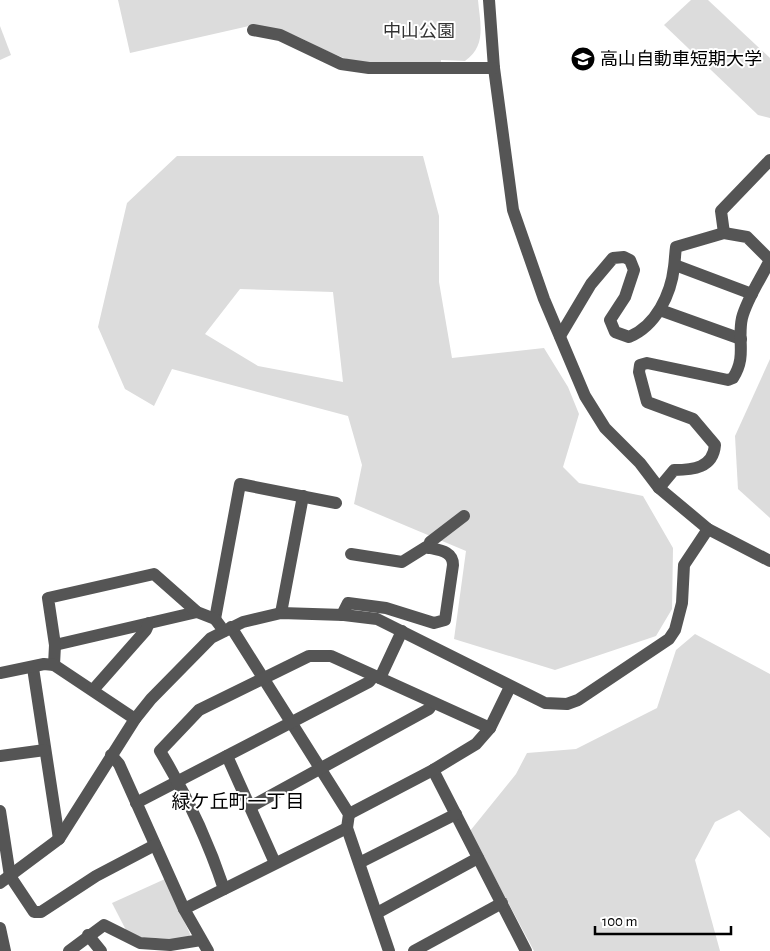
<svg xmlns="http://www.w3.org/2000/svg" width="770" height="951" font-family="'Alegreya Sans','Noto Sans JP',sans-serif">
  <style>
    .green { fill: #dcdcdc; fill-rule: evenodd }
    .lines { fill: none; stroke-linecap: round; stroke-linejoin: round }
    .minor { stroke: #555; stroke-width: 12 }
    .labels { text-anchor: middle; stroke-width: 4; stroke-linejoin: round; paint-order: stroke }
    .park-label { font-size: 18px; fill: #333; stroke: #fff }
    .poi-label { font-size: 18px; fill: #000; stroke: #fff; text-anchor: start }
    .neighbourhood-label { font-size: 19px; fill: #000; stroke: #fff }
  </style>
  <rect width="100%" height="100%" fill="#fff"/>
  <g class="green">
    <path d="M118,0H478C480,23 487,46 465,61L441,60V63C413,63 370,68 344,58C309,45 289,26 249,26L130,53Z"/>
    <polygon points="691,0 708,0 770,58 770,118 758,115 664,25"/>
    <polygon points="0,26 11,55 0,60"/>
    <path d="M177,156H423L439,216V282L452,358L544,348L568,387L579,414L563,467L579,483L643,496L673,548L672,609L656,636L555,670L454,639L466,551L354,504L362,465L348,416L172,369L154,406L125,389L98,327L127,203ZM240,289L333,292L343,382L258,366L205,334Z"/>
    <polygon points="770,359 770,518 738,489 735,436"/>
    <polygon points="695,634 770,674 770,838 739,810 715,822 695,860 720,951 534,951 470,831 516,774 527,753 576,749 657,708 676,650"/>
    <polygon points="165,879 190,934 188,940 141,937 127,932 112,903"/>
  </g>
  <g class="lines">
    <g class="minor">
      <polyline points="489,0 494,68 513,210 544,299 585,396 605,428 640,463 659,488 708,529 770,561"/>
      <polyline points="253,30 280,35 341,64 369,68 494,68"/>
      <polyline points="724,233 721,211 770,160"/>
      <polyline points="675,265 752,294"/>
      <polyline points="660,310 741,339"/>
      <path d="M560,336L591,284L613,258L624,257L630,260L634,270L625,297L610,320L615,332L629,337C656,326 671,294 674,267C675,260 675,254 676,247L724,233L747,237L768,258L769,262C760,280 747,299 742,318C737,341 747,356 733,378L728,380L647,363L640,365L639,372L647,402L693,419L715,445C713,468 693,470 674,470L659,488"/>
      <polyline points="429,548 430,542 464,516"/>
      <polyline points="281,613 303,496"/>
      <path d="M342,615L348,603L386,608L434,623L445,620L453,565C453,550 437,550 426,547L402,562L351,554"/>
      <polyline points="215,619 240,484 336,503"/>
      <polyline points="231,627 349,814 347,828 389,951"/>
      <polyline points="55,645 197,612"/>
      <polyline points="54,665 55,645 48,598 154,574 197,612 215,619 224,631"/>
      <polyline points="33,668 59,839"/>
      <polyline points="0,673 44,664 54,665 135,719"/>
      <polyline points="380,678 402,631"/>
      <polyline points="93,690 146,630 149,623"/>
      <polyline points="111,755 119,764 184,909 208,951"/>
      <polyline points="0,756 45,750"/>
      <polyline points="227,756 275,863"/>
      <polyline points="433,770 526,951"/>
      <polyline points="136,803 369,682 374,676"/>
      <polyline points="250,807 429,709 433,703"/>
      <polyline points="0,811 10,876 34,912 41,912 96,876 155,845"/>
      <polyline points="349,814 433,770 476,744 490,728 510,687"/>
      <polyline points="361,862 456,814"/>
      <polyline points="0,883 59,839 135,719 151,699 211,638 243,622 281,613 344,615 377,619 545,703 567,704 578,700 669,639 675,630 682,603 684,565 708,529"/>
      <path d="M224,889C208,841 186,794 160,751L199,710L309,656H331L490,728"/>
      <polyline points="184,909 347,828"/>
      <polyline points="377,913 478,858"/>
      <polyline points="0,928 5,951"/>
      <polyline points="88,935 101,951"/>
      <polyline points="69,951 104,925 140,943 170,945 201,940"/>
      <polyline points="414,951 502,903"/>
    </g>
  </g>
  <defs>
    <symbol id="university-disc" viewBox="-11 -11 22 22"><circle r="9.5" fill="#000" stroke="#fff"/><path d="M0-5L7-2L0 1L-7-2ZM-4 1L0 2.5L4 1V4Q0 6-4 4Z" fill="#fff"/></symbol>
  </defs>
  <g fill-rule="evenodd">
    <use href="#university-disc" x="569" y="45" width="28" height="28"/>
  </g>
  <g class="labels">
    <g class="park-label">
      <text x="419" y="37">中山公園</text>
    </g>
    <g class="poi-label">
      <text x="600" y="65">高山自動車短期大学</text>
    </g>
    <g class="neighbourhood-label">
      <text x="238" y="808">緑ケ丘町一丁目</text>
    </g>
  </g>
  <path d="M595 926v8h136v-8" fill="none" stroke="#000000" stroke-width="2.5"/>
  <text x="602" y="926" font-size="15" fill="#000000" stroke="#ffffff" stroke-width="4" paint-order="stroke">100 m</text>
</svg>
